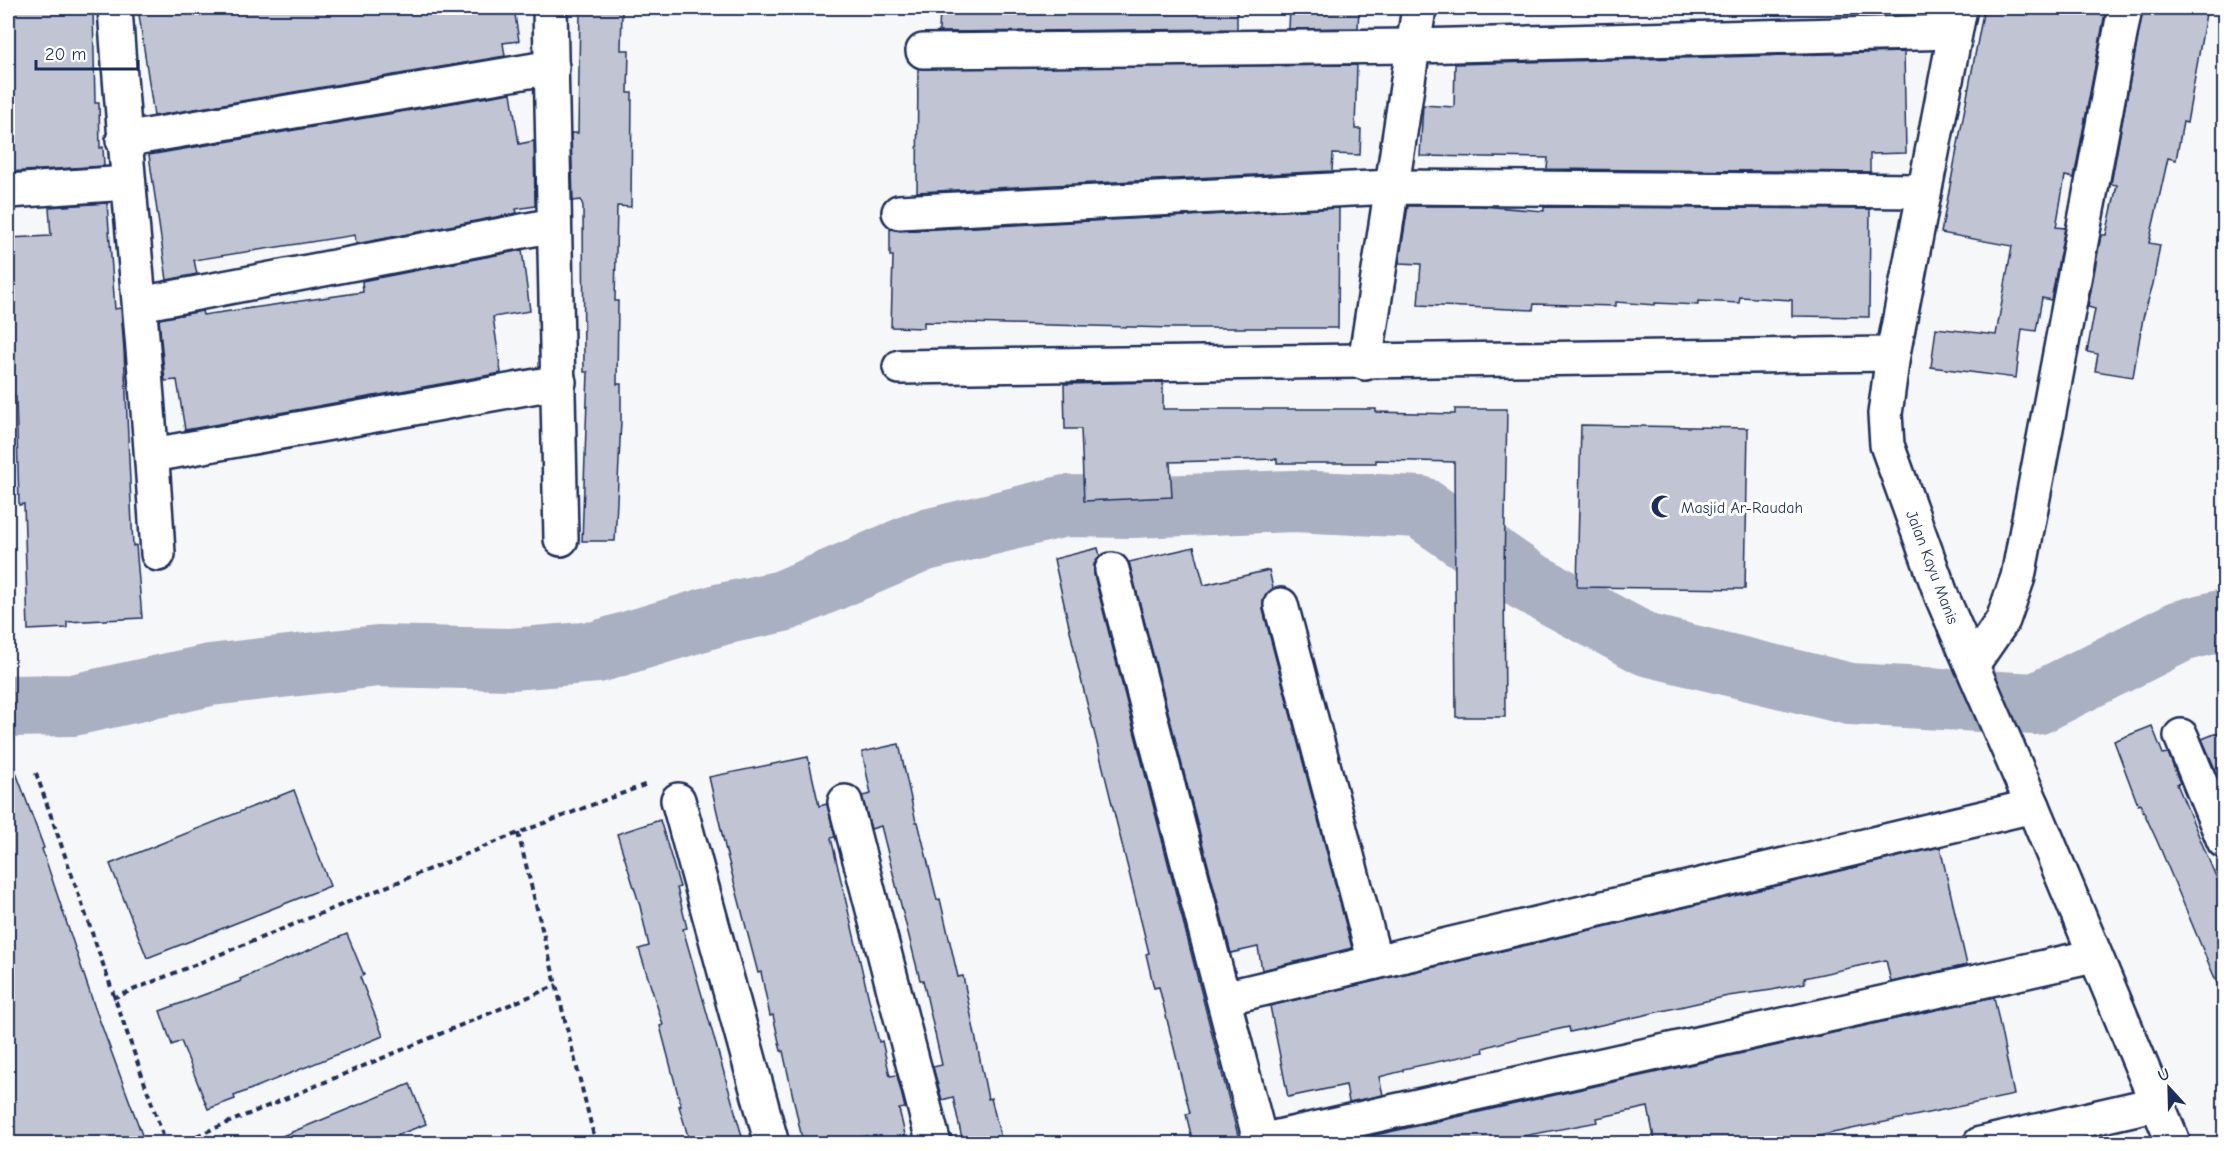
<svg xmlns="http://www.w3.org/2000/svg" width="2232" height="1151" font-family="'Comic Neue',sans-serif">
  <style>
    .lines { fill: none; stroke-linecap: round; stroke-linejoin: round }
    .river { stroke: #a9b0c1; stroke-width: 62 }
    .building { fill: #c0c4d3; stroke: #1b2f5e; stroke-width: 1.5 }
    .minor-casing { stroke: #1b2f5e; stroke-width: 38 }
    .path { stroke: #1b2f5e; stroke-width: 4; stroke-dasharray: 6 4.5; stroke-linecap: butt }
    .minor { stroke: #fff; stroke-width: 33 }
    .labels { text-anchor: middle; stroke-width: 6; stroke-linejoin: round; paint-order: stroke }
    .poi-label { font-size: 16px; fill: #1b2f5e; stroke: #fff; text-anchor: start }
    .street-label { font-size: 16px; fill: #1b2f5e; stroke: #fff }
  </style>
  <rect width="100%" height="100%" fill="#f6f7f9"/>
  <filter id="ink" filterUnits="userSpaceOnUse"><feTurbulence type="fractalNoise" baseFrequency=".0167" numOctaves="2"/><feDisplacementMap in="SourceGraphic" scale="12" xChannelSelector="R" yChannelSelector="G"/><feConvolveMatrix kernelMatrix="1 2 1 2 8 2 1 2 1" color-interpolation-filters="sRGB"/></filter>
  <g filter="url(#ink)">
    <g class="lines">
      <polyline class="river" points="8,706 73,705 210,675 378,656 511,659 597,652 722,614 783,601 922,541 1065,506 1132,507 1293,501 1420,507 1527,581 1647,645 1850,694 2036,704 2181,631 2224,620"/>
    </g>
    <g class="building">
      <polygon points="8,8 93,8 95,103 99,103 100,148 103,147 104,166 8,172"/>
      <polygon points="138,8 514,8 519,41 503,43 505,56 154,116"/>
      <polygon points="940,8 1237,8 1237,29 939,32"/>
      <polygon points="1290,8 1359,8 1358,28 1289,29"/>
      <polygon points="1984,8 2106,8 2074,178 2065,176 2056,227 2065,228 2051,300 2042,298 2036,331 2022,329 2016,378 1931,367 1936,328 1996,335 2012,246 1941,233"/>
      <polygon points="2143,8 2207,8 2187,123 2183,122 2176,160 2168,158 2149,243 2160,245 2153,284 2143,318 2133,377 2095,371 2098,354 2087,352 2095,309 2088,307 2101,235 2106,235 2117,185 2111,184"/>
      <polygon points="580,10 622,11 621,50 629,50 628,93 632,93 631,207 617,206 615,301 618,301 617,384 621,384 621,421 615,541 582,541 588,372 584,372 583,206 581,200 573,201 571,133 578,133"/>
      <polygon points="1904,52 1906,153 1870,154 1870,172 1547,169 1548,158 1420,156 1423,105 1454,107 1455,64"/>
      <polygon points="1357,65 1355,129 1361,129 1360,155 1333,154 1332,171 917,192 918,68"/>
      <polygon points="511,93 519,144 534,141 535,206 516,209 517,213 356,244 355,235 194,260 197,274 167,280 149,155"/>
      <polygon points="107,203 115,309 121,308 124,351 133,546 136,545 142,618 67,622 67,628 28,630 24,504 19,505 16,396 13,397 11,357 8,357 8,238 51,236 49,207"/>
      <polygon points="1408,206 1481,206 1544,211 1544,207 1870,209 1869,317 1792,316 1792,300 1740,297 1739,303 1698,301 1698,305 1655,303 1655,305 1616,302 1616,306 1534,304 1533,310 1418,305 1421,264 1399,263"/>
      <polygon points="1339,208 1338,328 1172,328 924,322 924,328 891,327 893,256 890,256 890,229 900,231"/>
      <polygon points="522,250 530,311 493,317 501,373 185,430 177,380 165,381 159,319 202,311 203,315 363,292 362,281"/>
      <polygon points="1163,382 1163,409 1376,409 1376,412 1455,414 1455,409 1507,409 1504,570 1505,717 1456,717 1454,462 1376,460 1376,463 1277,463 1277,459 1170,462 1172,497 1084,501 1081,429 1065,429 1064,384"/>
      <polygon points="1581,425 1748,428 1745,589 1577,587"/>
      <polygon points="1194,547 1204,585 1269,570 1273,588 1263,600 1263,610 1352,948 1262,970 1258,947 1231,953 1129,562"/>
      <polygon points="1098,548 1100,556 1094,564 1094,575 1240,1143 1193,1143 1186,1114 1190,1113 1159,987 1154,988 1146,954 1149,953 1079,671 1054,559"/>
      <polygon points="2152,726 2163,754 2168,753 2180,783 2177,784 2224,896 2224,1000 2158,843 2140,804 2138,805 2114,741"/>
      <polygon points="2224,730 2224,765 2215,769 2202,739"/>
      <polygon points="899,744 916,822 918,822 937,900 940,899 958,977 963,976 988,1099 991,1098 1002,1143 963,1143 953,1097 942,1100 933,1067 942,1065 923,980 920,980 881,826 871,829 862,796 871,794 862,752"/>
      <polygon points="808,757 819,806 827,804 835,837 831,838 879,1042 882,1041 890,1076 897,1075 905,1108 899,1109 907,1143 868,1143 867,1136 834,1143 803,1143 783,1051 781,1051 773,1015 770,1016 761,972 758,973 726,851 709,777"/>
      <polygon points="8,759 11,759 44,848 42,849 94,1005 145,1143 17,1143 8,1118"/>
      <polygon points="294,790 330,886 147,958 110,864"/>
      <polygon points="660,820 680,887 677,888 687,928 683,929 744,1143 690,1143 679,1106 681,1106 660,1026 663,1025 639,949 649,946 640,906 617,834"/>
      <polygon points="1940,847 1967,965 1891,982 1886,960 1804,978 1805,983 1772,990 1728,996 1570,1032 1569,1027 1518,1038 1483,1048 1484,1052 1403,1069 1403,1071 1379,1077 1383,1095 1349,1102 1346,1085 1288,1097 1270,1006"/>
      <polygon points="347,934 364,975 360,977 383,1036 234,1096 235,1099 208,1109 181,1041 172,1045 160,1011 241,981 240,979"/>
      <polygon points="1994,997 2014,1095 1785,1143 1655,1143 1648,1107 1597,1118 1598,1122 1487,1143 1359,1143 1358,1139"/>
      <polygon points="410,1084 426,1124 377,1143 265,1143"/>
    </g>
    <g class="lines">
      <defs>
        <g id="minor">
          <path d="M115,8C127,190 148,372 158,554"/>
          <polyline points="550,8 561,539"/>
          <polyline points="1960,8 1893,354 1885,414 1887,445 1942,597 2033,806 2174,1144"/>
          <polyline points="923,51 1414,46 1955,32"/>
          <polyline points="123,140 552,67"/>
          <polyline points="8,191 128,183"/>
          <polyline points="899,212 1391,187 1923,191"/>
          <polyline points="140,304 554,225"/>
          <polyline points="1365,363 1419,8"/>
          <polyline points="900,367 1893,354"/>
          <polyline points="153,455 559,382"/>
          <polyline points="1112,570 1261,1144"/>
          <polyline points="1281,605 1375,962"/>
          <polyline points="1972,665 2003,620 2018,577 2125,8"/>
          <polyline points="2181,736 2224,841"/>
          <polyline points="678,800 772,1144"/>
          <polyline points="845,802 934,1144"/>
          <polyline points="1224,998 2033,806"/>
          <polyline points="1260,1141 2094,956"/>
          <polyline points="1980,1144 2159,1103"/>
        </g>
      </defs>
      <use href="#minor" class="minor-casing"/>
      <g class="path">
        <polyline points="36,773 166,1144"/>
        <polyline points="518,833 596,1144"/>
        <polyline points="113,998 518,833 647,784"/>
        <polyline points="177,1144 557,985"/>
      </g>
      <use href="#minor" class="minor"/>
    </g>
  </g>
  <defs>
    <symbol id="mosque-bare" viewBox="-9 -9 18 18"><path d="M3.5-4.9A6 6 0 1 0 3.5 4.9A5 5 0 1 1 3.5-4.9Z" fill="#1b2f5e" stroke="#fff" stroke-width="2.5" paint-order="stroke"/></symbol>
  </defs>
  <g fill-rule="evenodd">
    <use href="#mosque-bare" x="1646" y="490" width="33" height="33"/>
  </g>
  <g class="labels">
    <g class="poi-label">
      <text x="1681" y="513">Masjid Ar-Raudah</text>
    </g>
    <g class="street-label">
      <text transform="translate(1933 567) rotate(69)" y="6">Jalan Kayu Manis</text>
    </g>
  </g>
  <rect width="2232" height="1151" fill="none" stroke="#fff" stroke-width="30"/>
  <rect x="15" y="15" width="2202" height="1121" fill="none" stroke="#1b2f5e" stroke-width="2" filter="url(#ink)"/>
  <g transform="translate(2169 1088) rotate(338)" stroke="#ffffff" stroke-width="4.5" paint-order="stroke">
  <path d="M0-4.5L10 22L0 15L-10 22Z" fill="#1b2f5e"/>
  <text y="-9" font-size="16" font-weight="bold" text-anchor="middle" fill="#1b2f5e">U</text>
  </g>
  <path d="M36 60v9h102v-9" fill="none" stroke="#1b2f5e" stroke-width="3"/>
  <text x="45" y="60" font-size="18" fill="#1b2f5e" stroke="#ffffff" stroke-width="4.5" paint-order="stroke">20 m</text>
</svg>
